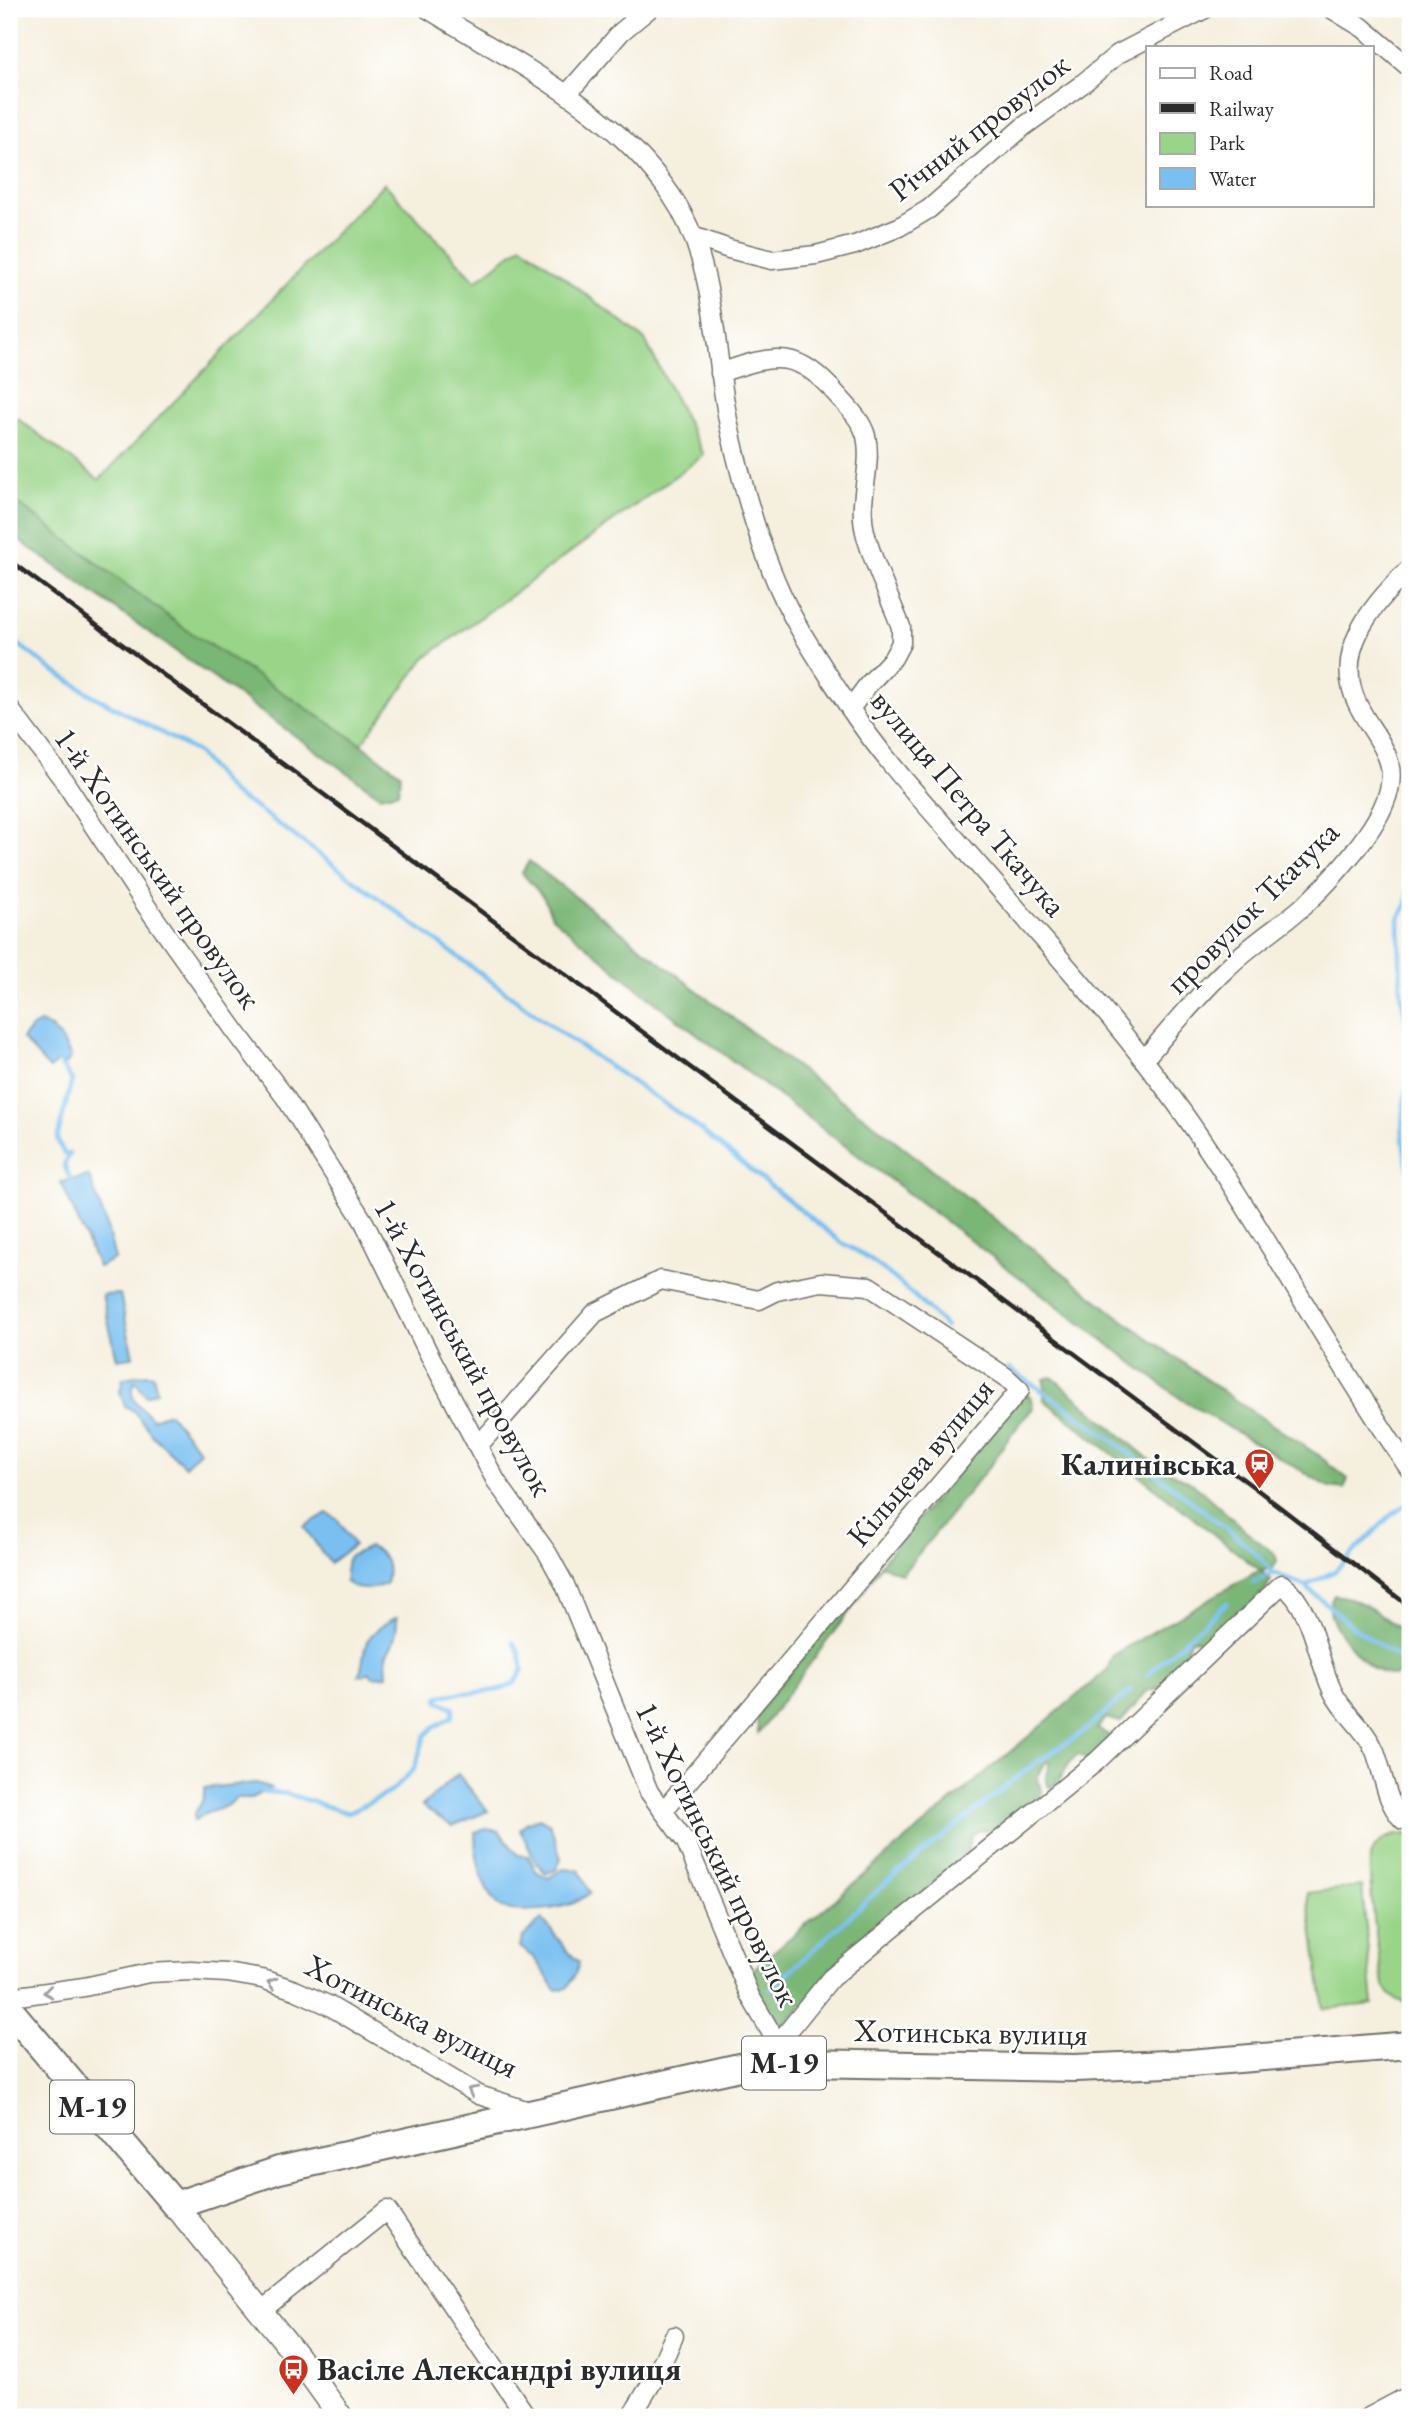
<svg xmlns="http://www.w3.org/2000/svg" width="1419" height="2426" font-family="'EB Garamond',serif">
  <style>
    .green { fill: #99d488; stroke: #62805a; stroke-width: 2 }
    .forest { fill: #7ab674; stroke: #527050; stroke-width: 2 }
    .water { fill: #79c0f0; stroke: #52768e; stroke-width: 2 }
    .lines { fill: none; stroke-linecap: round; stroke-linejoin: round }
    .stream { stroke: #79c0f0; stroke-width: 4.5 }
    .minor-casing { stroke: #72706a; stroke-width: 21 }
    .major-casing { stroke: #72706a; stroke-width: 26 }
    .highway-casing { stroke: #72706a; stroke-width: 30 }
    .minor { stroke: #fff; stroke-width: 18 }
    .major { stroke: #fff; stroke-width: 23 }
    .highway { stroke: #fff; stroke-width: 26 }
    .rail { stroke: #2b2b2b; stroke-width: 4.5 }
    .oneway { stroke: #a0a0a0 }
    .labels { text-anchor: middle; stroke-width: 5; stroke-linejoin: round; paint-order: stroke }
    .shield { fill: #fff; stroke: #6b6b6b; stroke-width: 2 }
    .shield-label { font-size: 30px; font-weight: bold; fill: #2b2b2b }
    .street-label { font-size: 32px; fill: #2b2b2b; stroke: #fff }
    .poi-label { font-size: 32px; font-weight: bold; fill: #2b2b2b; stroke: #fff; text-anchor: end }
  </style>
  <rect width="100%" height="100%" fill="#fff"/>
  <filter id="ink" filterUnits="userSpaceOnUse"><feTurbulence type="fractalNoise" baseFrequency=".0143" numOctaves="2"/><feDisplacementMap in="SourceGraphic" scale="14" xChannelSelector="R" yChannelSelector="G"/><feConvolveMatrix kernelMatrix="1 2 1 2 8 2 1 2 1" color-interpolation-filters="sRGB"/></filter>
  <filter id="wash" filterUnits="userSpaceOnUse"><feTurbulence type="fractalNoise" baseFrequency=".00686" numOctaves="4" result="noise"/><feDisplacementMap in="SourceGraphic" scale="28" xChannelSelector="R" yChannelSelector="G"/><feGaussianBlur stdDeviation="1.57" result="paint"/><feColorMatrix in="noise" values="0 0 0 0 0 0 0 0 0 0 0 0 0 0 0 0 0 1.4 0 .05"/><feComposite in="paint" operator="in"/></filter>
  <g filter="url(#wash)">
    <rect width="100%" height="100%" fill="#f5efde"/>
    <g class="green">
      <polygon points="384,183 476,281 522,245 645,340 704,455 425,658 361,744 184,629 9,497 9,412 99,480"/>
      <path d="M1407,1834L1410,1835V2004C1397,2002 1390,1996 1383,1985C1380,1962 1365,1869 1371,1854C1378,1838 1392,1835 1407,1834Z"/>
      <polygon points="1362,1886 1373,2004 1324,2009 1307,1893"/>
    </g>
    <g class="forest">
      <polygon points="9,497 184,628 361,744 401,774 398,792 380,796 23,543 9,532"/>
      <polygon points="529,861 790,1062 874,1124 1119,1317 1235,1400 1318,1455 1348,1479 1344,1489 1329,1487 1181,1399 648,997 552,917 544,898 522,873"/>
      <path d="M1052,1377L1151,1461L1195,1485L1248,1533L1275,1554L1277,1561L1273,1568L1261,1571L1271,1580L1265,1590L1208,1647L1202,1646L1196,1639L1189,1641L1184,1666L1174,1678L1158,1688L1147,1691L1121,1722L1106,1718L1097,1729L1111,1736L1091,1762L1078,1754C1066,1763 1064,1777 1052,1788L1048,1786L1046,1775L1050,1762H1046L1037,1776L1042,1792L1039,1798L1004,1826L990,1830H979L972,1836L967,1852L830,1978L776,2032L746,1975L1107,1670L1113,1655L1259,1570L1044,1400V1379Z"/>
      <polygon points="1024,1393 1030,1396 1033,1408 1010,1436 993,1462 902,1574 881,1565 852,1608 758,1733 757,1718 769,1697"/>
      <path d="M1334,1595C1363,1597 1388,1621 1410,1638V1670L1407,1668L1394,1676C1389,1675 1382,1674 1378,1671C1363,1664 1336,1631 1331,1616C1329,1609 1330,1600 1334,1595Z"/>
    </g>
    <g class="water">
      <path d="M40,1023C55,1026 64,1043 71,1057L66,1065L58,1061L50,1069L22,1039L31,1028Z"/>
      <polygon points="89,1176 106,1223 115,1259 98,1267 61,1182"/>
      <polygon points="120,1294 133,1357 117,1359 102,1295"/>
      <path d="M147,1374L153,1375L157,1391L146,1396L135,1381C125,1399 141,1406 152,1419L169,1413L200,1451L185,1466L154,1437L134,1411L125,1406L120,1392L123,1378Z"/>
      <polygon points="327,1513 338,1520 354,1545 330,1563 304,1527"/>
      <path d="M369,1547C387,1553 390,1566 386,1584C371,1589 358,1593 345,1581L348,1557Z"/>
      <path d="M397,1617C397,1631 395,1644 386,1655L387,1676L373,1677L369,1672L364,1675H359C363,1665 363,1657 365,1648C368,1634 385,1623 397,1617Z"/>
      <polygon points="458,1774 488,1811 452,1826 422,1806"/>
      <path d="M256,1783L271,1788L251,1798H236C221,1814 210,1807 194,1821V1813C201,1805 205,1799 204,1788Z"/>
      <polygon points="539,1818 550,1824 561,1858 556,1870 546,1873 535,1861 520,1829 526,1823"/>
      <path d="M486,1829L499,1831L518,1855L528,1856L536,1871L548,1878L565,1868L579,1870L590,1893C584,1897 578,1902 571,1904C556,1909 508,1916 497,1904C481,1888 475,1854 475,1832Z"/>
      <path d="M542,1919C555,1933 564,1950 579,1962L576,1973L567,1988L556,1990L534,1958L520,1947L523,1937Z"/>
    </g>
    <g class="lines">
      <g class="stream">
        <path d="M9,637L48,667L90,694L197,752L232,793L258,809L568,1038L687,1119L842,1243C883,1264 914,1295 946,1327"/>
        <polyline points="1410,878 1407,904 1399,919 1401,992 1410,1046"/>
        <polyline points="58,1061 72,1080 57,1139 64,1154 70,1154 64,1165 73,1185"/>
        <path d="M1410,1080C1399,1110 1401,1144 1410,1175"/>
        <path d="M1009,1369C1074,1410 1136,1457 1196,1505C1223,1526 1252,1545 1273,1573"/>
        <polyline points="1253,1583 1273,1573 1305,1586 1335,1571 1390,1516 1410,1502"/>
        <polyline points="1305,1586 1356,1629 1410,1665"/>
        <polyline points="1147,1675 1227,1603"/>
        <path d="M258,1791L288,1794L348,1813L392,1791L414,1769L425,1736L433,1728L453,1716V1707L439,1702L438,1697C459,1689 497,1697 514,1683C518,1680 521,1673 523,1669L519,1652L513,1642"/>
        <polyline points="771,1989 890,1879 1035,1763 1082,1733 1131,1690"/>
      </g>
    </g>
  </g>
  <g filter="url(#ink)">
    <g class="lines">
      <defs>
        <g id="minor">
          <path d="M428,9C513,62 614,109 671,195C718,263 713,352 730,430C744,493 763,562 794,619C810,648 829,676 847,704C878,752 917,795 955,838C1018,911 1084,983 1143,1059C1244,1188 1317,1335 1410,1470"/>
          <polyline points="1332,9 1363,28 1410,68"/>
          <polyline points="568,93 621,32 649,9"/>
          <polyline points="695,237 729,249 772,260 816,255 855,245 899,227 929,209 1023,127 1081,85 1118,54 1205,9"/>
          <path d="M720,373C777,353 797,349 839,397C849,408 862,421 866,436C873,467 857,501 865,532C872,561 890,598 901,627V643L893,658L867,686L850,709"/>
          <polyline points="9,708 62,778 147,907 236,1032 285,1097 364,1222 429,1354 496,1481 548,1554 565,1585 649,1792 686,1842 750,1996 772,2034 778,2063"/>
          <path d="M1144,1059C1171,1029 1196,997 1226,969C1248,947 1276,929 1300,909C1327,886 1373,834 1385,802C1403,759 1375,740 1358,705C1331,651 1373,604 1410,568"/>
          <polyline points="478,1446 595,1313 661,1280 759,1300 777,1291 821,1282 869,1286 1006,1377 1020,1390 663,1811"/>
          <polyline points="9,1995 18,1996 84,1987 149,1973 191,1971 227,1973 262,1979 295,1990 328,2005 479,2095 529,2111"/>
          <path d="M779,2056L785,2035L831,1978L1097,1761L1282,1584C1313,1608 1316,1655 1332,1690C1342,1713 1365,1727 1375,1751C1384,1774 1385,1802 1403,1820"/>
          <polyline points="261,2311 387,2210 527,2417"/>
          <polyline points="631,2417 657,2374 674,2336"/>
          <polyline points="1369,2417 1410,2395"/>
        </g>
        <polyline id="major" points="175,2205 297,2356 341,2417"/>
        <polyline id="highway" points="9,2009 175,2205 279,2170 744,2066 804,2063 1075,2068 1190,2063 1410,2045"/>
      </defs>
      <use href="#minor" class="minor-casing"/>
      <use href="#major" class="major-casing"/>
      <use href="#highway" class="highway-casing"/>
      <use href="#minor" class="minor"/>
      <use href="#major" class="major"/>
      <use href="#highway" class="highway"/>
      <polyline class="rail" points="9,560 1259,1491 1410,1607"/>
    </g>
    <defs><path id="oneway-chevron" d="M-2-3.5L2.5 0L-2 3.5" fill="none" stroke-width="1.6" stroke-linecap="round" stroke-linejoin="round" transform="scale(1.75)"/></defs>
    <g class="oneway">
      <use href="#oneway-chevron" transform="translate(272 1983) rotate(-163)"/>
      <use href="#oneway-chevron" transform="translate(48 1992) rotate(172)"/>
      <use href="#oneway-chevron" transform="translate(472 2091) rotate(-152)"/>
    </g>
  </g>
  <defs>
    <symbol id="station-pin" viewBox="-11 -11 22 30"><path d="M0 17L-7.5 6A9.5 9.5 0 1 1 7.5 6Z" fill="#c8321e" stroke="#fff"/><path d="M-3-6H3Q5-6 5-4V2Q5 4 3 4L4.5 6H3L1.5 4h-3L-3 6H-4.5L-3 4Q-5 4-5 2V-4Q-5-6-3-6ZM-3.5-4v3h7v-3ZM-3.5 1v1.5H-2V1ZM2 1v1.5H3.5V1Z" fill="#fff"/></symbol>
    <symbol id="bus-pin" viewBox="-11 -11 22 30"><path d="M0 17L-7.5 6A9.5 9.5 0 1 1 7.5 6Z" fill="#c8321e" stroke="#fff"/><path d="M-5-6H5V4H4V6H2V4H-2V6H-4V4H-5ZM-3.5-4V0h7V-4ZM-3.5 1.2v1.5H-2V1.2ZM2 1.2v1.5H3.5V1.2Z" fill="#fff"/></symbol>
  </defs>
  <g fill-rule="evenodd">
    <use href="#station-pin" x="1242" y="1446" width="35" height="47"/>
    <use href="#bus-pin" x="276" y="2352" width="35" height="47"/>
  </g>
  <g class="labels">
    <g class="shield">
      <rect x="742" y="2036.5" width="84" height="53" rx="5"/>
      <rect x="50" y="2080.5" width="84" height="53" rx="5"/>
    </g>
    <g class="shield-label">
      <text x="784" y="2073">М-19</text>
      <text x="92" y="2117">М-19</text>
    </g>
    <g class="street-label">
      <text transform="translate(979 127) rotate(-38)" y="11">Річний провулок</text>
      <text transform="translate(969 803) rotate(50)" y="11">вулиця Петра Ткачука</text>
      <text transform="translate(158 868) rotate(55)" y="11">1-й Хотинський провулок</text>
      <text transform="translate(1252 907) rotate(-45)" y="11">провулок Ткачука</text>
      <text transform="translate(464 1347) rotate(61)" y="11">1-й Хотинський провулок</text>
      <text transform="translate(920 1462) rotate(-50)" y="11">Кільцева вулиця</text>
      <text transform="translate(718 1854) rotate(64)" y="11">1-й Хотинський провулок</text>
      <text transform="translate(412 2016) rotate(27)" y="11">Хотинська вулиця</text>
      <text transform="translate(971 2032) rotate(1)" y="11">Хотинська вулиця</text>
    </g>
    <g class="poi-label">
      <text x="1236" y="1475">Калинівська</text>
      <text x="317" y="2380" text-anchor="start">Васіле Александрі вулиця</text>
    </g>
  </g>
  <rect width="1419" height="2426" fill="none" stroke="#fff" stroke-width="35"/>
  <rect x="1146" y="46" width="228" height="161" fill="#ffffff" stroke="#aaaaaa" stroke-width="2"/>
  <rect x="1160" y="68" width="35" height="10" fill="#ffffff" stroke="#aaaaaa" stroke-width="2"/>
  <text x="1209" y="80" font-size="21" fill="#2b2b2b">Road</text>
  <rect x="1160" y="103" width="35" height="10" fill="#2b2b2b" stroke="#aaaaaa" stroke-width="2"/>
  <text x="1209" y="116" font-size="21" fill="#2b2b2b">Railway</text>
  <rect x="1160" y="133" width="35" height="21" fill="#99d488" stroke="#aaaaaa" stroke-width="2"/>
  <text x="1209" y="150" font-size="21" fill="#2b2b2b">Park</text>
  <rect x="1160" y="168" width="35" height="21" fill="#79c0f0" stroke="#aaaaaa" stroke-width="2"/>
  <text x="1209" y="186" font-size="21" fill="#2b2b2b">Water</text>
</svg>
